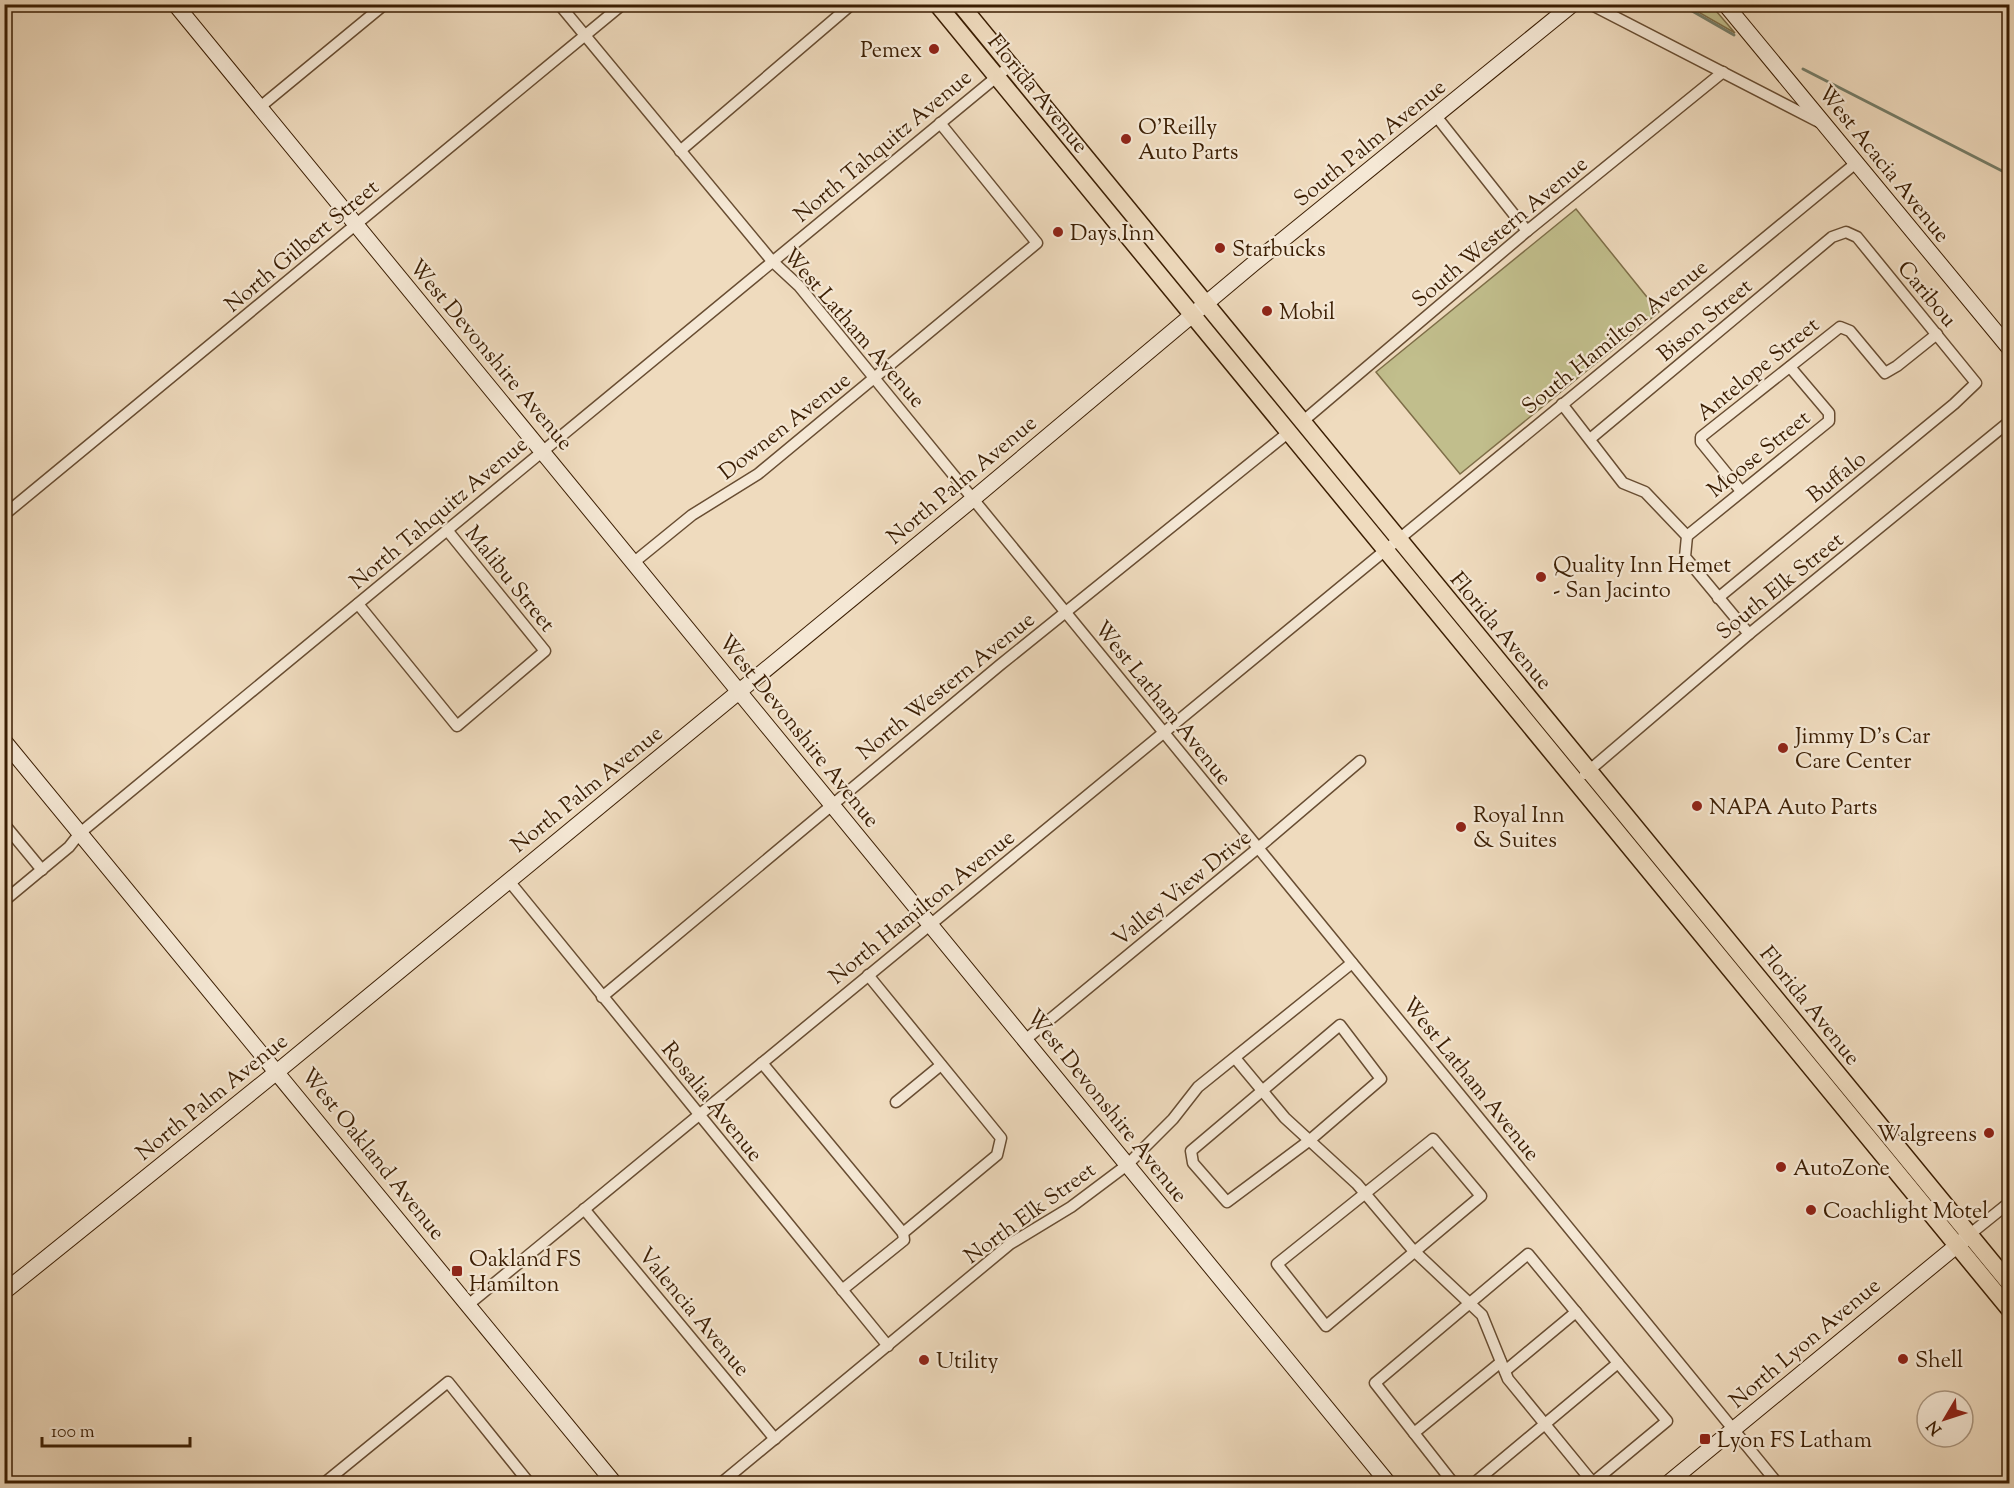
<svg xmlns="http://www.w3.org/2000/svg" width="2014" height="1488" font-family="'Sorts Mill Goudy',serif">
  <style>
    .green { fill: #c1be8c; stroke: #7e6e48; stroke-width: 1.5 }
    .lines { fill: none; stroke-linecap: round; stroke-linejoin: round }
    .stream { stroke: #757d68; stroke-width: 3 }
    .street-casing { stroke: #684d32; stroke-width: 13 }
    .secondary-casing { stroke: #3b1e03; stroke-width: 17 }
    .primary-casing { stroke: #3b1e03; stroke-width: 19 }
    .street { stroke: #f5e8d5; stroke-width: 10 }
    .secondary { stroke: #f5e8d5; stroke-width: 15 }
    .primary { stroke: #efdbbe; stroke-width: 16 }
    .poi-dot { fill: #8f2418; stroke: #f5e8d5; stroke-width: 2 }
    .labels { text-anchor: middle; stroke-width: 4.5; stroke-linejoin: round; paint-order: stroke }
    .poi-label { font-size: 22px; fill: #3b1e03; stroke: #f5e8d5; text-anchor: start }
    .street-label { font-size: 22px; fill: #3b1e03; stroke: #f5e8d5 }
  </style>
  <rect width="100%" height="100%" fill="#efdbbe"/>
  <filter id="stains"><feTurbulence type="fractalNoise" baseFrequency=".00333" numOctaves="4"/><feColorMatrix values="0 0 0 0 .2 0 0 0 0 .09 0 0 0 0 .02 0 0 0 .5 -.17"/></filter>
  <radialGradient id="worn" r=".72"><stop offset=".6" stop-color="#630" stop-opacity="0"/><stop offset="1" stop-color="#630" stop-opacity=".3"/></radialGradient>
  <g class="green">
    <polygon points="1686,5 1711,5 1735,33"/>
    <polygon points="1576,209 1659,312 1460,474 1376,372"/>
  </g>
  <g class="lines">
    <g class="stream">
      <polyline points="1680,4 1734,35"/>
      <polyline points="1803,69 2010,175"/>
    </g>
    <defs>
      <g id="street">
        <polyline points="559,4 772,261 799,286 875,379 1778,1484"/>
        <polyline points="1590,4 1819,122"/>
        <polyline points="260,107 385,4"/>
        <polyline points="1436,116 1527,231"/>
        <polyline points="680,151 852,4"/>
        <polyline points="1562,404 1623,483 1645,492 1687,536 1685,557 1749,634"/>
        <polyline points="1302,422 1527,231 1723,72"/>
        <polyline points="1590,439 1832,237 1846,232 1857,237 1976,383 1954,404 1718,598"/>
        <polyline points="1741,491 1701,442 1701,437 1840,327 1850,331 1885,373 1897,366 1937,334"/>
        <polyline points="4,515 623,4"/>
        <polyline points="1687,536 1829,421 1829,413 1790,367"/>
        <polyline points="633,563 692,515 758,474 1037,243 940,123"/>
        <polyline points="358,604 457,726 545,651 447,530"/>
        <polyline points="1585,774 1749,634 2010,421"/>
        <polyline points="4,824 42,870"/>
        <polyline points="509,881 888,1346"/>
        <polyline points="4,901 69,847 80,833 1011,65"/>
        <polyline points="602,997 1000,665 1289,432"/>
        <polygon points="1340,1025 1381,1079 1310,1140 1227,1202 1193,1163 1191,1151"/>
        <polyline points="1025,1040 1258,848 1360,761"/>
        <polyline points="1235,1058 1285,1118 1357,1184 1412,1249 1482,1315 1508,1379 1594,1484"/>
        <polyline points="762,1063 903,1233"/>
        <polyline points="896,1102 941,1065"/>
        <polygon points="1433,1139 1481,1196 1326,1326 1277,1264"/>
        <polyline points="584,1209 775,1439"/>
        <polyline points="1969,1235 2010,1202"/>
        <polyline points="842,1290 904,1240 903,1233 997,1155 1001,1138 868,975"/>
        <polyline points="468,1305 1856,163"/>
        <polyline points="1501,1362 1414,1433 1375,1383 1528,1254 1618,1363"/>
        <polyline points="1505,1371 1576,1312"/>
        <polyline points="1414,1433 1454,1484"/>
        <polyline points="323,1484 448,1382 530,1484"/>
        <polyline points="720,1484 1010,1244 1071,1207 1127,1165 1173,1119 1198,1087 1352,963"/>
        <polyline points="1473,1484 1618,1363 1667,1421 1591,1484"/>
      </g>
      <g id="secondary">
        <polyline points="175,4 1389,1484"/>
        <polyline points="1725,4 2010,349"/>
        <polyline points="4,741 615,1484"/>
        <polyline points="4,1292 278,1071 973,499 1253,264 1573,4"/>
        <polyline points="1667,1484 1966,1238"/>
      </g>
      <g id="primary">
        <polyline points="937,4 2010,1310"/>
        <polyline points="960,4 2010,1284"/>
      </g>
    </defs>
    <use href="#street" class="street-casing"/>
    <use href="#secondary" class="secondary-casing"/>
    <use href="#primary" class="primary-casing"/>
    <use href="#street" class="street"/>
    <use href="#secondary" class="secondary"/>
    <use href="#primary" class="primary"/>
  </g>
  <g class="poi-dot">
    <circle cx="934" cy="49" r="6"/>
    <circle cx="1126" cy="139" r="6"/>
    <circle cx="1058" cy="232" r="6"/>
    <circle cx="1220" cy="248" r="6"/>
    <circle cx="1267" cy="311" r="6"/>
    <circle cx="1541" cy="577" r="6"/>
    <circle cx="1783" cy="748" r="6"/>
    <circle cx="1697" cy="806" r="6"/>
    <circle cx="1461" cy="827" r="6"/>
    <circle cx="1989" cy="1133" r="6"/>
    <circle cx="1781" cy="1167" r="6"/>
    <circle cx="1811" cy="1210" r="6"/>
    <rect x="451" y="1265" width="12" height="12" rx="3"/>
    <circle cx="1903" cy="1359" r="6"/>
    <circle cx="924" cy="1360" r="6"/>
    <rect x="1699" y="1433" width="12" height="12" rx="3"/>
  </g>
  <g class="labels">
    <g class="poi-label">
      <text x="922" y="57" text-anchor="end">Pemex</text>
      <text x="1138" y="134">O'Reilly<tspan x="1138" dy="25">Auto Parts</tspan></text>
      <text x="1070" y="240">Days Inn</text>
      <text x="1232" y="256">Starbucks</text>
      <text x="1279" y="319">Mobil</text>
      <text x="1553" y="572">Quality Inn Hemet<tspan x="1553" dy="25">- San Jacinto</tspan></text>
      <text x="1795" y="743">Jimmy D's Car<tspan x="1795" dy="25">Care Center</tspan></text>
      <text x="1709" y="814">NAPA Auto Parts</text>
      <text x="1473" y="822">Royal Inn<tspan x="1473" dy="25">&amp; Suites</tspan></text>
      <text x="1977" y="1141" text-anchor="end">Walgreens</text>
      <text x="1793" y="1175">AutoZone</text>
      <text x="1823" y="1218">Coachlight Motel</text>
      <text x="469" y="1266">Oakland FS<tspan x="469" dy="25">Hamilton</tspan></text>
      <text x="1915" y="1367">Shell</text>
      <text x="936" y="1368">Utility</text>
      <text x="1717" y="1447">Lyon FS Latham</text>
    </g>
    <g class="street-label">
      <text transform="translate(1039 93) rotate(51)" y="8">Florida Avenue</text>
      <text transform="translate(1369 142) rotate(-39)" y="8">South Palm Avenue</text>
      <text transform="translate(882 145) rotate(-40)" y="8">North Tahquitz Avenue</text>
      <text transform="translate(1885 163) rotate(51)" y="8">West Acacia Avenue</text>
      <text transform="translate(1499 231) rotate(-40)" y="8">South Western Avenue</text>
      <text transform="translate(301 245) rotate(-40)" y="8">North Gilbert Street</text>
      <text transform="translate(1928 293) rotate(50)" y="8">Caribou</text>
      <text transform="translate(1704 319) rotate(-40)" y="8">Bison Street</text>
      <text transform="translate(855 327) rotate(49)" y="8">West Latham Avenue</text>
      <text transform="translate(1614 336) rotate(-39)" y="8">South Hamilton Avenue</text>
      <text transform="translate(492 354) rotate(50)" y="8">West Devonshire Avenue</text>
      <text transform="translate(1757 368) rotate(-39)" y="8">Antelope Street</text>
      <text transform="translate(784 425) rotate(-38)" y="8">Downen Avenue</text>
      <text transform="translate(1758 453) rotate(-39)" y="8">Moose Street</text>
      <text transform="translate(1836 476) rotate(-39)" y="8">Buffalo</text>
      <text transform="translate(961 479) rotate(-40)" y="8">North Palm Avenue</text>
      <text transform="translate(438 512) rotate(-40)" y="8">North Tahquitz Avenue</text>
      <text transform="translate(511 578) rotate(51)" y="8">Malibu Street</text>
      <text transform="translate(1779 585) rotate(-39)" y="8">South Elk Street</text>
      <text transform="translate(1502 630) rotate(50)" y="8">Florida Avenue</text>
      <text transform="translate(945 685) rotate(-39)" y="8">North Western Avenue</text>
      <text transform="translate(1164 702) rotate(51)" y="8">West Latham Avenue</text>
      <text transform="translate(800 730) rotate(51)" y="8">West Devonshire Avenue</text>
      <text transform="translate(586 788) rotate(-39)" y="8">North Palm Avenue</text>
      <text transform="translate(1181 887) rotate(-39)" y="8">Valley View Drive</text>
      <text transform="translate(921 906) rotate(-39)" y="8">North Hamilton Avenue</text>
      <text transform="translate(1811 1005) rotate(51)" y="8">Florida Avenue</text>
      <text transform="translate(1472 1078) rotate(51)" y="8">West Latham Avenue</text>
      <text transform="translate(211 1096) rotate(-39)" y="8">North Palm Avenue</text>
      <text transform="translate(713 1101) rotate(51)" y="8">Rosalia Avenue</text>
      <text transform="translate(1108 1105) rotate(51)" y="8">West Devonshire Avenue</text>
      <text transform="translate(374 1153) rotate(51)" y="8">West Oakland Avenue</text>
      <text transform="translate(1029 1212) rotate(-36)" y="8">North Elk Street</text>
      <text transform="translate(695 1311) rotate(50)" y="8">Valencia Avenue</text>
      <text transform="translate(1804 1342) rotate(-40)" y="8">North Lyon Avenue</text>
    </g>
  </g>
  <rect width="2014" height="1488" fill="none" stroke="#efdbbe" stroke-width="24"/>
  <rect x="6" y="6" width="2002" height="1476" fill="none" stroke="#3b1e03" stroke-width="3"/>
  <rect x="12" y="12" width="1990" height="1464" fill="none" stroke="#3b1e03" stroke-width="1.5"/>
  <g transform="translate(1945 1419) rotate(231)"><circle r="28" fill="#f5e8d5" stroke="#ab9781" stroke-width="1.5"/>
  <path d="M0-4.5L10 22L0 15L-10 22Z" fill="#8f2418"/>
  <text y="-9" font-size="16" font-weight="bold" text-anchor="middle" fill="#3b1e03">N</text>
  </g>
  <path d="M42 1437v9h148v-9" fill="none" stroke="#3b1e03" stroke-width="3"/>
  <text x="51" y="1437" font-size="18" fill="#3b1e03" stroke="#f5e8d5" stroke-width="4.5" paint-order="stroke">100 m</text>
  <rect width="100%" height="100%" filter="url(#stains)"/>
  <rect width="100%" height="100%" fill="url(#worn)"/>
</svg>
